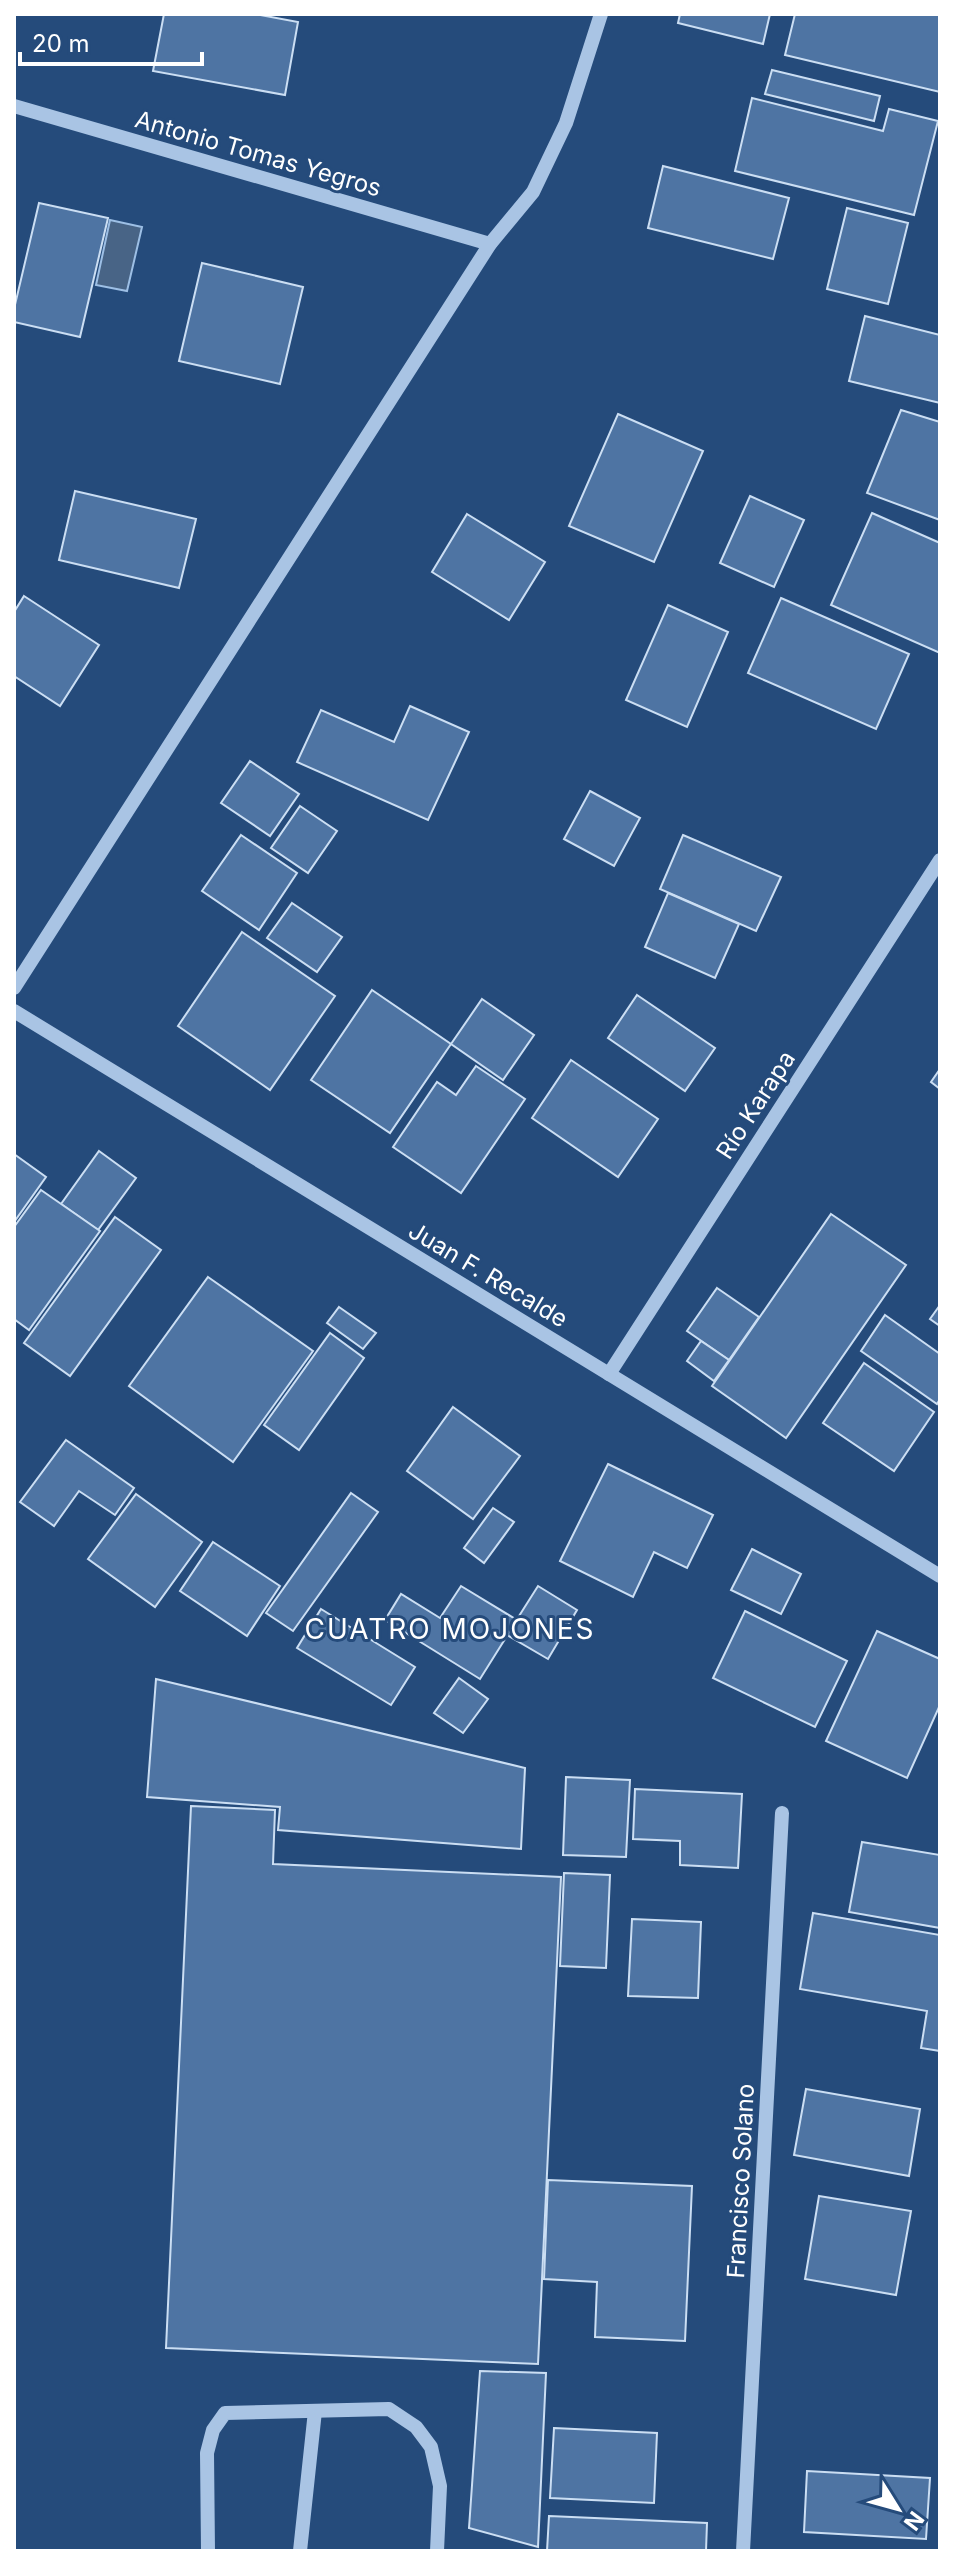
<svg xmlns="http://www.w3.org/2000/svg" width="954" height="2565" font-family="Inter,sans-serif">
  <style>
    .water { fill: #486486; stroke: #9dbfe5; stroke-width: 2 }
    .building { fill: #4e74a3; stroke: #cbdef3; stroke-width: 2 }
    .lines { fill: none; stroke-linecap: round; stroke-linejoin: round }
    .minor { stroke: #a9c4e4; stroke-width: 14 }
    .labels { text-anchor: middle; stroke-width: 6; stroke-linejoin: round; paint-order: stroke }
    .street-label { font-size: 24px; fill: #fff; stroke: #254b7b }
    .quarter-label { font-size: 28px; letter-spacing: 2px; fill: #fff; stroke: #254b7b }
  </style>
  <rect width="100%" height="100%" fill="#254b7b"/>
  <polygon class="water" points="110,220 142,227 127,291 96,285"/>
  <g class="building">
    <polygon points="164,14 255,14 298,22 285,95 153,71"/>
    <polygon points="680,14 770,14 763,44 678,23"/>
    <polygon points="795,14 940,14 940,92 785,55"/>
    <polygon points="772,70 880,96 874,121 765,94"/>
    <polygon points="752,98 883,131 889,109 938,121 914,215 735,171"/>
    <polygon points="663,166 789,198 773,259 648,228"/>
    <polygon points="39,203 108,218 80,337 14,322 14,309"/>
    <polygon points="847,208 908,223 888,304 827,289"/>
    <polygon points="202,263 303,287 280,384 179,361"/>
    <polygon points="865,316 940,335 940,403 849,381"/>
    <polygon points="901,410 940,422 940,520 867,493"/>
    <polygon points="618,414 703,451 654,562 569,526"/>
    <polygon points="75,491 196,519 179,588 59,560"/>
    <polygon points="750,496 804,520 774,587 720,563"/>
    <polygon points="872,513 940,543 940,653 831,605"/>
    <polygon points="467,514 545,562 509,620 432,572"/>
    <polygon points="24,596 99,645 60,706 14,676 14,612"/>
    <polygon points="781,598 909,654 876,729 748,673"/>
    <polygon points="668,605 728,632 687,727 626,700"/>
    <polygon points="410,706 469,732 428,820 297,762 321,710 394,742"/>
    <polygon points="250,761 299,794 270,836 221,803"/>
    <polygon points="590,791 640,818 614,866 564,839"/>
    <polygon points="300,806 337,831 308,873 271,848"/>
    <polygon points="241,835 297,873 259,930 202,891"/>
    <polygon points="683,835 781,877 756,931 660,889"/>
    <polygon points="668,893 739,924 715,978 645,947"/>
    <polygon points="292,903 342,937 317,972 267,938"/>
    <polygon points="242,932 335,996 270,1090 178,1026"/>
    <polygon points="372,990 451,1044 390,1133 311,1080"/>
    <polygon points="637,995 715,1048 685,1091 608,1038"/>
    <polygon points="482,999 534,1035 503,1080 451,1044"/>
    <polygon points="571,1060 658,1119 618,1177 532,1118"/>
    <polygon points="476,1066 525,1099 461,1193 393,1147 437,1082 456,1095"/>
    <polygon points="940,1069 940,1089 931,1082"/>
    <polygon points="99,1151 136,1178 98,1230 61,1204"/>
    <polygon points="14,1154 46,1177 14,1222"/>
    <polygon points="41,1190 100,1231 29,1330 14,1319 14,1227"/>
    <polygon points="831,1214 906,1265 786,1438 712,1386"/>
    <polygon points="115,1217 161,1250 70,1376 24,1343"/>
    <polygon points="208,1277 313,1351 233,1462 129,1386"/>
    <polygon points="717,1288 759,1317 729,1360 687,1331"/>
    <polygon points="940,1305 940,1326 930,1319"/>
    <polygon points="339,1307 376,1333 363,1349 327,1323"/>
    <polygon points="885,1315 940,1354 940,1399 937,1404 861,1351"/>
    <polygon points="330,1333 364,1358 299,1450 264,1425"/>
    <polygon points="701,1341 729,1360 714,1381 687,1361"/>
    <polygon points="864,1363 934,1412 894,1471 823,1423"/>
    <polygon points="453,1407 520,1456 473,1519 407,1471"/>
    <polygon points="66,1440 134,1488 115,1515 79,1491 54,1526 20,1502"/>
    <polygon points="608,1464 713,1515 687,1568 654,1552 633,1597 560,1561"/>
    <polygon points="351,1493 378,1512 293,1631 266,1613"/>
    <polygon points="136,1494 202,1542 155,1607 88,1559"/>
    <polygon points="493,1508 514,1522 484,1563 464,1548"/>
    <polygon points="213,1542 280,1586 247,1636 180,1591"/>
    <polygon points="752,1549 801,1574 781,1614 731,1590"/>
    <polygon points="461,1586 517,1620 480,1679 385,1620 401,1594 440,1618"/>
    <polygon points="538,1586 577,1610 548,1659 507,1635"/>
    <polygon points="321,1609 415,1667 391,1705 297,1648"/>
    <polygon points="745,1611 847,1661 815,1727 713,1678"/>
    <polygon points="877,1631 940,1659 940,1705 907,1778 826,1741"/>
    <polygon points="459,1678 488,1699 463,1733 434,1713"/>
    <polygon points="156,1679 525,1768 521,1849 278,1830 280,1807 147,1797"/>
    <polygon points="566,1777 630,1780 626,1857 563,1855"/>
    <polygon points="635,1789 742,1794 738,1868 680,1865 680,1841 633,1839"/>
    <polygon points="191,1806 275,1810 273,1864 561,1877 538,2364 166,2348"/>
    <polygon points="862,1842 940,1855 940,1928 849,1912"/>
    <polygon points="564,1873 610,1875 606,1968 560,1966"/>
    <polygon points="813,1913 940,1935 940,2051 921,2048 927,2011 800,1989"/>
    <polygon points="632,1919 701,1922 698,1998 628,1996"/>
    <polygon points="806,2089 920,2109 909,2176 794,2155"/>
    <polygon points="548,2180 692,2186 685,2341 595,2337 597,2282 544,2279"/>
    <polygon points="819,2196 911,2211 896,2295 805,2279"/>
    <polygon points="480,2371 546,2373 538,2547 469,2528"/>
    <polygon points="554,2428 657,2433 654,2503 550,2498"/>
    <polygon points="807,2471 930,2478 926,2539 804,2532"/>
    <polygon points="549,2516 707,2523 706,2551 547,2551"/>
  </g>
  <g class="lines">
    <g class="minor">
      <polyline points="14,106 490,244"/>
      <polyline points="14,988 490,244 533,192 566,123 601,14"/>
      <polyline points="14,1011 940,1576"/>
      <polyline points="609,1374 940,860"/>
      <polyline points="208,2551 207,2453 213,2430 225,2413 389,2409 416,2427 431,2447 440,2486 437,2551"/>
      <polyline points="300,2551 315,2411"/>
      <polyline points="743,2551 782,1813"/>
    </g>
  </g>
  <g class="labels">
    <g class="street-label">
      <text transform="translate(258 154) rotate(16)" y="8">Antonio Tomas Yegros</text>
      <text transform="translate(756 1105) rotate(-57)" y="8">Río Karapa</text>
      <text transform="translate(488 1275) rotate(31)" y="8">Juan F. Recalde</text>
      <text transform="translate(741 2181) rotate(-87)" y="8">Francisco Solano</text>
    </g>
    <g class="quarter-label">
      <text x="450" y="1639">CUATRO MOJONES</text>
    </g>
  </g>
  <rect width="954" height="2565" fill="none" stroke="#ffffff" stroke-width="32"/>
  <g transform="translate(898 2509) rotate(127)" stroke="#254b7b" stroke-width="6" paint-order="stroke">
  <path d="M0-6L14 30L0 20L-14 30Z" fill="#ffffff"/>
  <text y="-12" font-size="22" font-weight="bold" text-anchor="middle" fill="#ffffff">N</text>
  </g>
  <path d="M20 52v12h182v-12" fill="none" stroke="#ffffff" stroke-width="4"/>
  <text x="32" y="52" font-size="24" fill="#ffffff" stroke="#254b7b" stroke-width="6" paint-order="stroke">20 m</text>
</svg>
